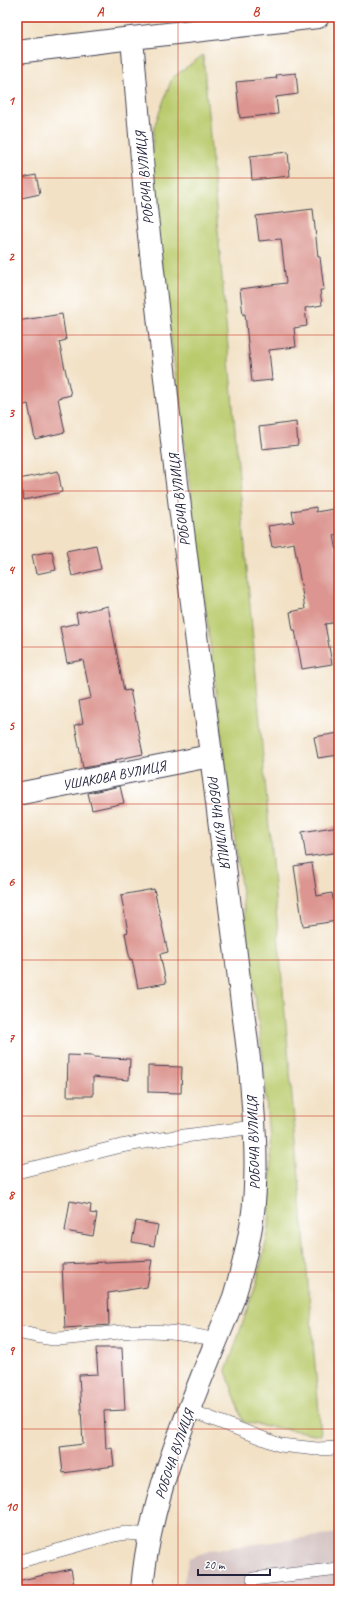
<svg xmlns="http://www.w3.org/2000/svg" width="356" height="1607" font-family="Caveat,sans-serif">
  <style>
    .industrial { fill: #d2bfbf }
    .green { fill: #bacb6d; stroke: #6e7654 }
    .building { fill: #dc9590 }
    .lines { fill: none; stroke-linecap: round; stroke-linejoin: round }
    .service-casing { stroke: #413f50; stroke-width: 14 }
    .minor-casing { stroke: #413f50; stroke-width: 24 }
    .tertiary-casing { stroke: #413f50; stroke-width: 24 }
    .service { stroke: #fff; stroke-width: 13 }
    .minor { stroke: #fff; stroke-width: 22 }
    .tertiary { stroke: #fff; stroke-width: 22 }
    .grid { fill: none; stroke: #c8321e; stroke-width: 1; stroke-opacity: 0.55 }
    .labels { text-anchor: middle; stroke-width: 3; stroke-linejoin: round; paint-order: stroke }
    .street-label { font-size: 14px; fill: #22223b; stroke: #fff }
    .neatline { fill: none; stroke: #c8321e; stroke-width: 1.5 }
    .grid-label { font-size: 13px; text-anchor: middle; font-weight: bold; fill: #c8321e }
  </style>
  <rect width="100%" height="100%" fill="#fff"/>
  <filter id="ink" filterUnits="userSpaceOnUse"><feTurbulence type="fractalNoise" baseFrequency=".025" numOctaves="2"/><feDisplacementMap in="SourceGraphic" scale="8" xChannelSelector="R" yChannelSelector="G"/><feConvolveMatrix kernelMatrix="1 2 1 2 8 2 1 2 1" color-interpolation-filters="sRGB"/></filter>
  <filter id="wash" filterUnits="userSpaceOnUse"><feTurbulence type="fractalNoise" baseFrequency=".012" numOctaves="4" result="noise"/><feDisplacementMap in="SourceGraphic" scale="16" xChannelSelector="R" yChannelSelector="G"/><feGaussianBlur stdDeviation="0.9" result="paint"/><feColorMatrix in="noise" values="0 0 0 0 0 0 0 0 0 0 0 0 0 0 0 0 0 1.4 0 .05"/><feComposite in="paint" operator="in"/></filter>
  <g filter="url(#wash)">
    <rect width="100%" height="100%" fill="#f2e1c5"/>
    <polygon class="industrial" points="339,1533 339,1590 182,1590 189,1558 211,1550"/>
    <polygon class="green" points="203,55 321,1435 243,1422 226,1371 256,1285 269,1229 271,1168 263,1058 150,175 154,127 172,78"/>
    <g id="blocks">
      <g class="building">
        <polygon points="296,73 298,94 276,97 278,114 240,118 236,82 277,78 276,75"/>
        <polygon points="288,152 290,176 252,180 250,156"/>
        <polygon points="36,175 40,194 17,199 17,179"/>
        <polygon points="313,209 318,257 320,257 324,290 320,290 322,305 305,308 307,326 294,328 296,347 269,350 272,380 252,382 245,314 243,315 240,289 286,283 281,239 259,241 256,216"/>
        <polygon points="62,314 66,340 59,342 71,395 58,398 65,432 35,439 28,404 17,407 17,321"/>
        <polygon points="296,422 298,445 262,449 259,427"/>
        <polygon points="58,471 62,492 24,500 19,479"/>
        <polygon points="316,507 316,512 339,508 339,534 334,535 339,562 339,622 325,624 332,664 302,669 295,630 293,630 290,612 305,609 294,543 272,547 268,526 294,522 292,511"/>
        <polygon points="96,545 101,569 72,576 66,551"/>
        <polygon points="52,551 56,570 36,574 32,555"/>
        <polygon points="108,606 124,691 130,690 143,754 115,760 116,762 83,768 75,725 83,723 79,701 91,698 83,660 67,663 60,627 78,623 76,613"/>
        <polygon points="339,733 339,755 318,758 314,737"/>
        <polygon points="120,786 124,803 92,810 88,793"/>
        <polygon points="339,826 339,852 306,857 302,832"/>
        <polygon points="312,863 317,896 332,893 337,921 303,926 294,866"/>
        <polygon points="154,889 168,952 160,954 166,983 138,988 132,959 130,960 125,933 128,932 121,895"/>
        <polygon points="68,1055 93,1056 93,1057 130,1059 129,1080 93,1077 93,1096 67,1096"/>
        <polygon points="148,1066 182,1067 181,1093 148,1092"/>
        <polygon points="70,1201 91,1205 90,1213 97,1214 93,1236 65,1231"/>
        <polygon points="136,1221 158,1225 154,1246 132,1242"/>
        <polygon points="152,1260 147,1287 108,1293 109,1325 65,1328 62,1264"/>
        <polygon points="96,1348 122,1348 125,1410 104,1411 106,1449 112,1448 114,1466 63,1473 60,1447 83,1444 79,1375 98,1374"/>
        <polygon points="71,1569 75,1590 17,1590 17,1581"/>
      </g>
    </g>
  </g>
  <g filter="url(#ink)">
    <use href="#blocks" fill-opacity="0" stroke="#413f50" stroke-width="1"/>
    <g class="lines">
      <defs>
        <g id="service">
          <polyline points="17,1172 121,1146 161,1139 254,1127"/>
          <path d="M17,1332C29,1334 41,1338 53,1339C68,1339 81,1337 95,1335C133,1329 180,1329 217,1341"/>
          <polyline points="189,1410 280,1445 317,1449 339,1448"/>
          <polyline points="17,1562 114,1535 126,1533 150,1535"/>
          <polyline points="253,1579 339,1569"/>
        </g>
        <g id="minor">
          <polyline points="17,52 132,38"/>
          <polyline points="17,794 210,756"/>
        </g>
        <path id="tertiary" d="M142,1590C150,1487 197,1392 234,1297C245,1261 254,1224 255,1186C257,1147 253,1107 250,1067L174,459L146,208L132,38L318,17"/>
      </defs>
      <use href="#service" class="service-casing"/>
      <use href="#minor" class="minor-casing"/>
      <use href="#tertiary" class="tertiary-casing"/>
      <use href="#service" class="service"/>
      <use href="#minor" class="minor"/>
      <use href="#tertiary" class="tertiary"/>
    </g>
  </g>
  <path class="grid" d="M178,17V1590M17,178H339M17,335H339M17,491H339M17,647H339M17,804H339M17,960H339M17,1116H339M17,1272H339M17,1429H339"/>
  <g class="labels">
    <g class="street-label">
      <text transform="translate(144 178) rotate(-95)" y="5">РОБОЧА ВУЛИЦЯ</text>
      <text transform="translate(179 500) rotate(-97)" y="5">РОБОЧА ВУЛИЦЯ</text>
      <text transform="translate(114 775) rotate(-11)" y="5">УШАКОВА ВУЛИЦЯ</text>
      <text transform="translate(219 821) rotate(82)" y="5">РОБОЧА ВУЛИЦЯ</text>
      <text transform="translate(253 1143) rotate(-92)" y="5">РОБОЧА ВУЛИЦЯ</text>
      <text transform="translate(174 1454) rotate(-71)" y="5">РОБОЧА ВУЛИЦЯ</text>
    </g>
  </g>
  <rect width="356" height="1607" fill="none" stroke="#fff" stroke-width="44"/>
  <path d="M198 1569v6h72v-6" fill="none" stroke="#22223b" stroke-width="2"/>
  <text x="204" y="1569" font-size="12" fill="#22223b" stroke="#ffffff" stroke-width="3" paint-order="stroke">20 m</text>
  <rect x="22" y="22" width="312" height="1563" class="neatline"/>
  <g class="grid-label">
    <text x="100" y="16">A</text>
    <text x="256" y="16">B</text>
    <text x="11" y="105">1</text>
    <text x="11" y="261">2</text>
    <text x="11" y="417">3</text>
    <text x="11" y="574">4</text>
    <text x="11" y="730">5</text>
    <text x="11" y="886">6</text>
    <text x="11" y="1042">7</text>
    <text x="11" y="1199">8</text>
    <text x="11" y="1355">9</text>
    <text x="11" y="1511">10</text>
  </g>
</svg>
